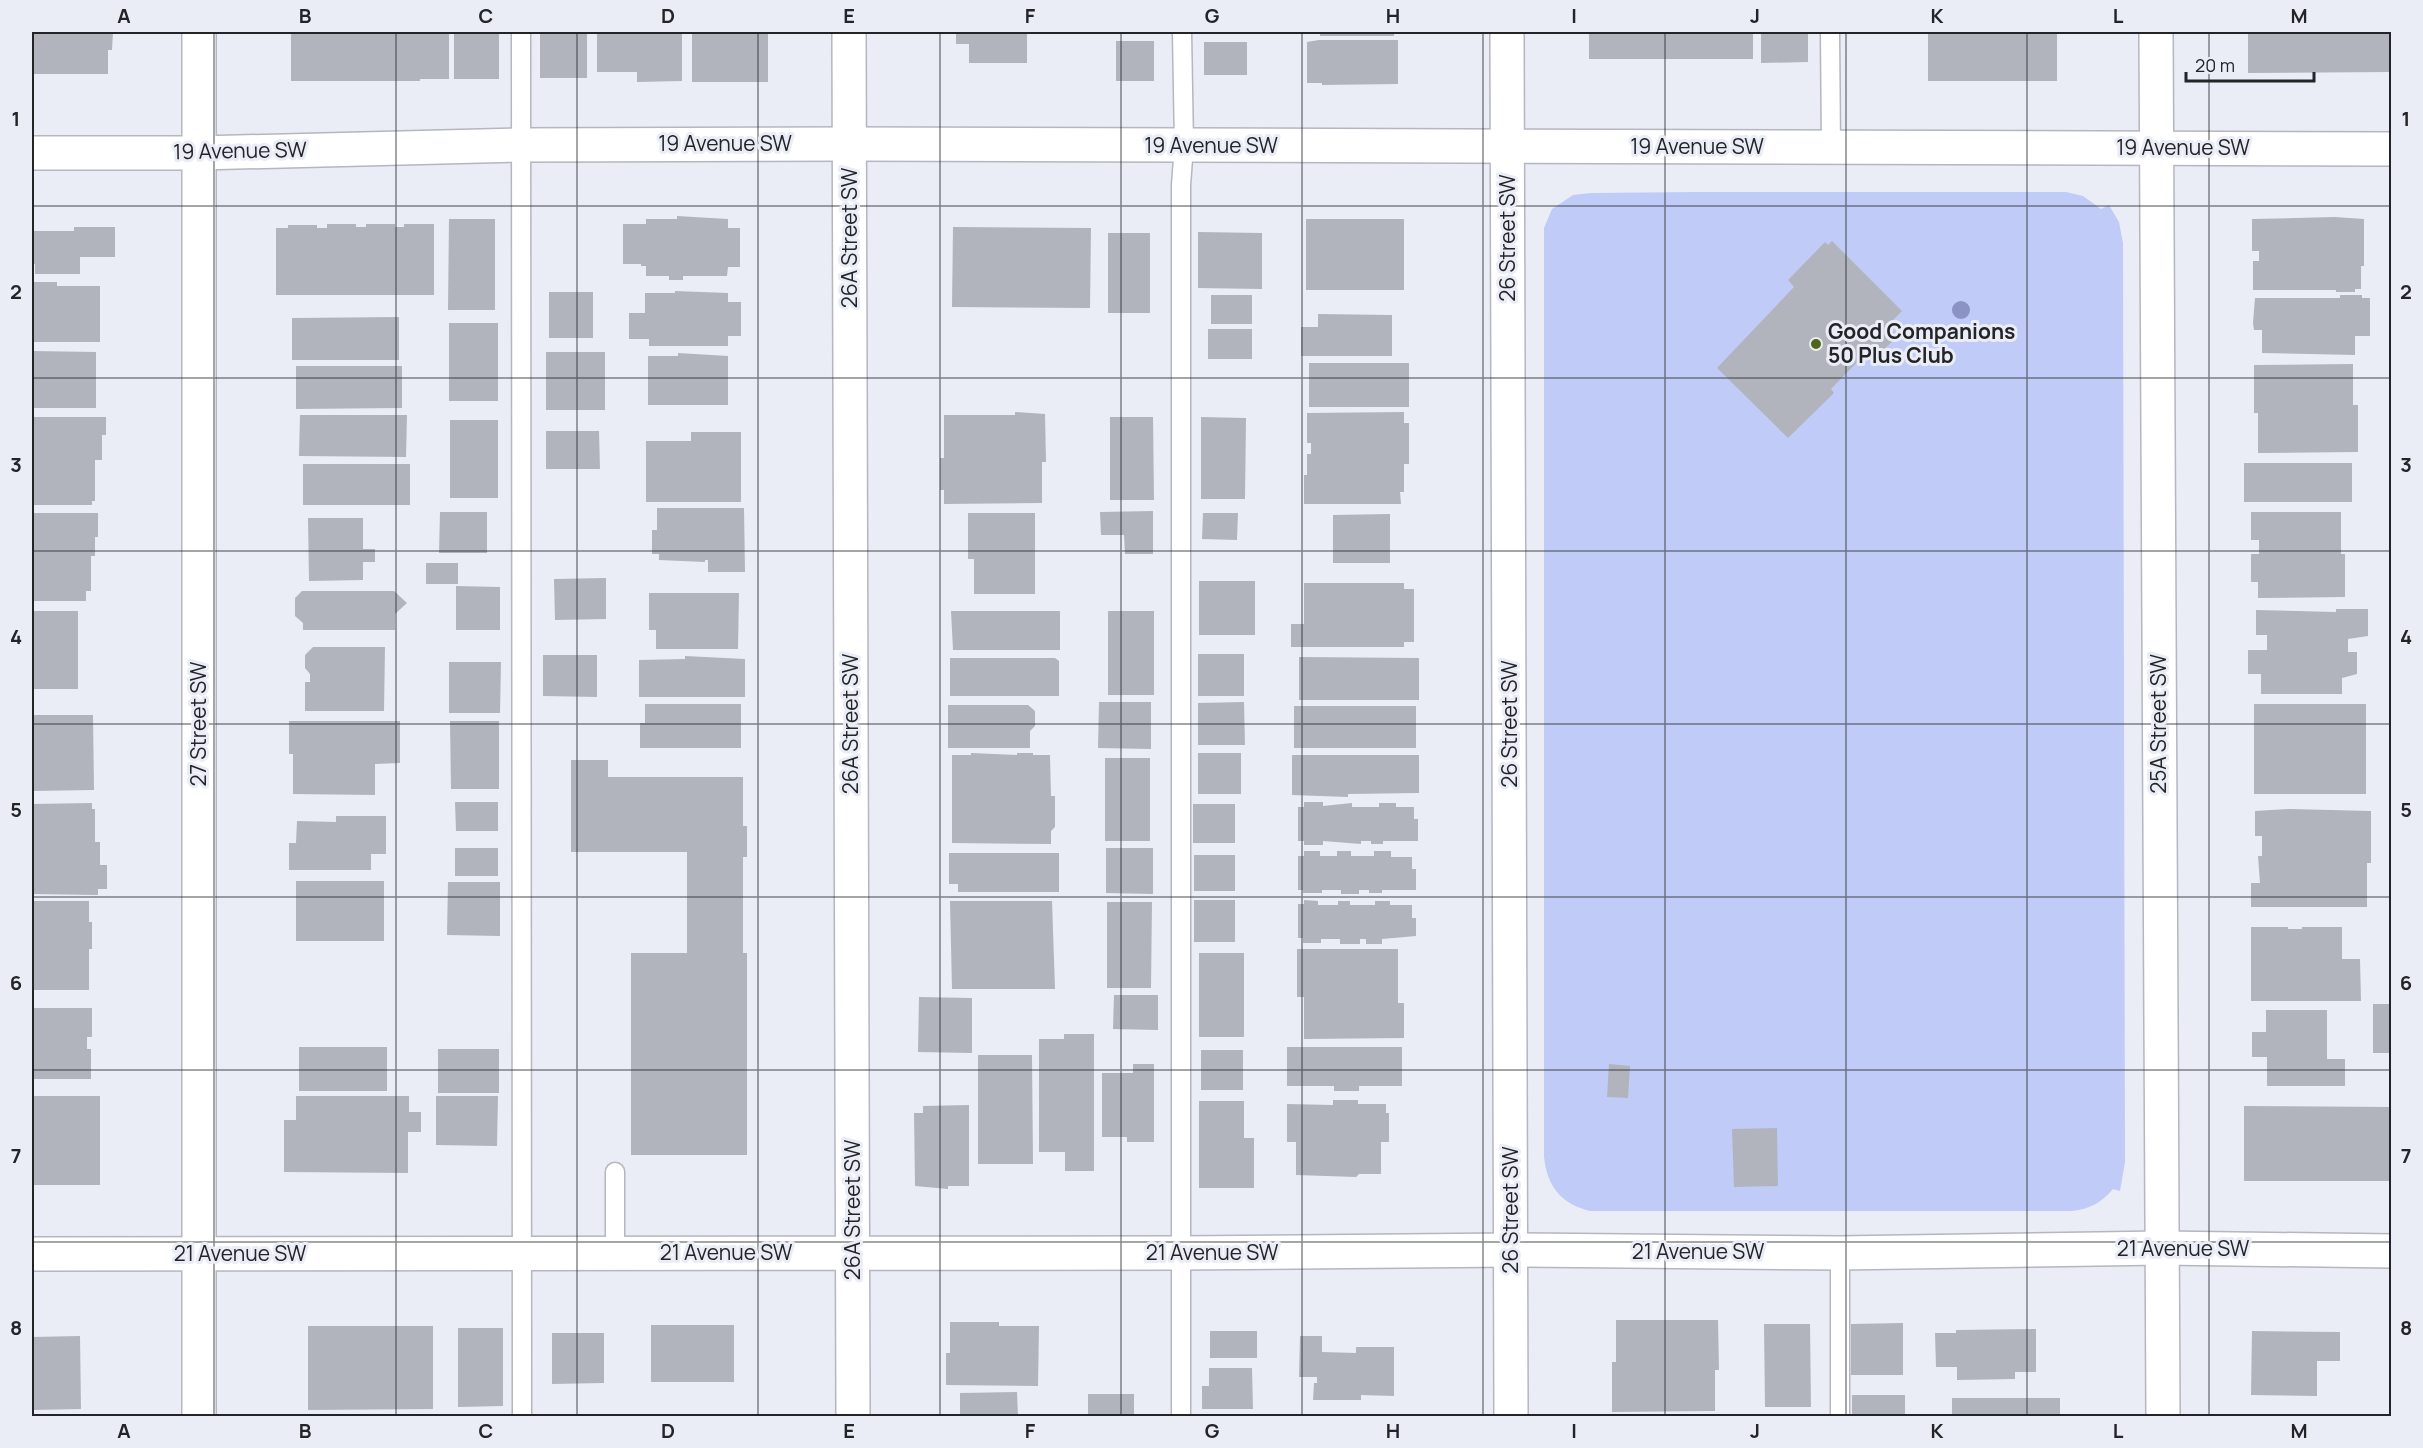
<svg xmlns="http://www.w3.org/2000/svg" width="2423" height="1448" font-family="Manrope,sans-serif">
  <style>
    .green { fill: #c0ccf7 }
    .building { fill: #b1b4bd }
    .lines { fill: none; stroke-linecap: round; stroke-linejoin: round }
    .lane-casing { stroke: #b4b6c0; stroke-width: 21 }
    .street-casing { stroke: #b4b6c0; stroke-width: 36 }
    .lane { stroke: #fff; stroke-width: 18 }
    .street { stroke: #fff; stroke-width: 33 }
    .tree { fill: #8b93c5 }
    .grid { fill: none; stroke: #232428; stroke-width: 1.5; stroke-opacity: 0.55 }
    .poi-dot { fill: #526715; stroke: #eaedf6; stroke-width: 2 }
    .labels { text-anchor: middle; stroke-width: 6; stroke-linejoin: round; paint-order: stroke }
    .street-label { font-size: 21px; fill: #232428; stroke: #eaedf6 }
    .poi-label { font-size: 21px; font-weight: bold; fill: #232428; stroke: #eaedf6; text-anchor: start }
    .neatline { fill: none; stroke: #232428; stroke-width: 2 }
    .grid-label { font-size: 20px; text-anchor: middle; font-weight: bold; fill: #232428 }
  </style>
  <rect width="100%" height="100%" fill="#eaedf6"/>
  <path class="green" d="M1695,192H2066L2083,196L2101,209L2109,205L2119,222L2123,243L2125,1162L2120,1191L2113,1189C2101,1203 2090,1209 2072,1211H1590C1561,1204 1547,1186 1544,1157V228L1552,209L1573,195L1591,193Z"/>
  <g class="building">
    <polygon points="32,32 113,32 112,50 108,50 108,74 32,74"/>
    <polygon points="291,32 449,32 449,79 420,79 420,81 291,81"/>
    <rect x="454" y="32" width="45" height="47"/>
    <rect x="540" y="32" width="47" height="46"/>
    <polygon points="597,32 682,32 682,81 637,82 637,72 597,72"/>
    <rect x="692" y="32" width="76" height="50"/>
    <polygon points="956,32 1027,32 1027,63 969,63 969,44 956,44"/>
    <rect x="1320" y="32" width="74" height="4"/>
    <rect x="1589" y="32" width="164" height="27"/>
    <polygon points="1761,32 1808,32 1808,62 1761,63"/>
    <rect x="1928" y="32" width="129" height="49"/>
    <polygon points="2248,32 2392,32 2392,72 2248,73"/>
    <polygon points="1319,40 1398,40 1398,84 1322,85 1322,83 1307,83 1307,42"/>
    <rect x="1116" y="41" width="38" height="40"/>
    <rect x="1204" y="42" width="43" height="33"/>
    <polygon points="677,216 728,219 728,228 740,228 740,267 728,267 727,276 683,276 683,280 669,280 669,276 646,276 646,266 641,266 641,264 623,264 623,224 646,224 646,219 677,219"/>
    <polygon points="2335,217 2364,219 2364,266 2361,266 2361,289 2355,289 2355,292 2336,292 2336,290 2253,290 2253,261 2259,261 2259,251 2252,251 2252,219"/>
    <polygon points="449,219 495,219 495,310 448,310"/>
    <rect x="1306" y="219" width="98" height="71"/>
    <polygon points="327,224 356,224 356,227 366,227 366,224 395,224 395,227 404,227 404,224 434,224 434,295 276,295 276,228 288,228 288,225 317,225 317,228 327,228"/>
    <polygon points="74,227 115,227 115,257 80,257 80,274 35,274 35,264 32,264 32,231 74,231"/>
    <polygon points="953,227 1091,228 1090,308 952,307"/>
    <polygon points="1198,232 1262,233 1262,289 1198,288"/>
    <rect x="1108" y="233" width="42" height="80"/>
    <polygon points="1832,241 1902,311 1891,322 1895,325 1891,329 1898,336 1875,358 1868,351 1831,389 1834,393 1788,438 1717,368 1794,287 1788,280 1825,242 1828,245"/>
    <polygon points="32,282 57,282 57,286 100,286 100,342 32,342"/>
    <polygon points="675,291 728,293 728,302 741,302 741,336 728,336 728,346 649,346 649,339 629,339 629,313 645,313 645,293 675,293"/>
    <rect x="549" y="292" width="44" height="46"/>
    <rect x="1211" y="295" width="41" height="29"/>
    <polygon points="2340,295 2362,295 2362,298 2370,298 2370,336 2355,336 2355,355 2262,353 2262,330 2254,330 2253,323 2255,298 2340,298"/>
    <polygon points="1318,314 1392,315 1392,356 1301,356 1301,327 1318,327"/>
    <polygon points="399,317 399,360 292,360 292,318"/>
    <rect x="449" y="323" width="49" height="78"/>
    <rect x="1208" y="329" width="44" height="30"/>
    <polygon points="32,351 96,352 96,408 32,408"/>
    <rect x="546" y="352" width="59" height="58"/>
    <polygon points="678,353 728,356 728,405 648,405 648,356 678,356"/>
    <rect x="1309" y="363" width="100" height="44"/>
    <polygon points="2353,364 2353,405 2358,405 2358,452 2258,453 2258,413 2254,413 2254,365"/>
    <polygon points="296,366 402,366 402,408 296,409"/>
    <polygon points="1015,412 1045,414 1046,462 1042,462 1042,503 944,504 944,490 940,490 940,458 944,458 944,415 1015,415"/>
    <polygon points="1404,412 1404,423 1409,423 1409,464 1404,464 1404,492 1400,492 1401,504 1304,504 1304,475 1307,475 1307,454 1311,454 1311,443 1307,443 1307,413"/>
    <polygon points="300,415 407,415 406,457 299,456"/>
    <polygon points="32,417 106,417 106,435 102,435 102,460 95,460 95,501 92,501 92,505 32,505"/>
    <polygon points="1110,417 1153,417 1154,500 1110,500"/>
    <polygon points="1201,417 1246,418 1245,499 1201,499"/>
    <rect x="450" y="420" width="48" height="78"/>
    <polygon points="546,431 599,431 600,469 546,469"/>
    <polygon points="691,432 741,432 741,502 646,502 646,441 691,441"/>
    <rect x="2244" y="463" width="108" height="39"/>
    <rect x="303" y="464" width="107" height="41"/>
    <polygon points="657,508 744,508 745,572 708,572 708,560 705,560 705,562 659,560 659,554 652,554 652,530 657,530"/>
    <polygon points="1153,511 1153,554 1125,554 1124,535 1101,535 1100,512"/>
    <polygon points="440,512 487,512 487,553 439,553"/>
    <polygon points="2251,512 2341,512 2341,554 2345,554 2345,597 2258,598 2258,582 2251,582 2251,554 2259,554 2259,540 2251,540"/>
    <polygon points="32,513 98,513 98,537 95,537 95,556 91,556 91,591 86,591 86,601 32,601"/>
    <polygon points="968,513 1035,513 1035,594 974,594 974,559 968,559"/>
    <polygon points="1203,513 1238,513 1237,540 1202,539"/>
    <polygon points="1390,514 1390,563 1333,563 1333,515"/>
    <polygon points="308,518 363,518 363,549 375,549 375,562 363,562 363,580 309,581"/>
    <rect x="426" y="563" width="32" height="21"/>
    <polygon points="606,578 606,619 555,620 554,579"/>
    <rect x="1199" y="581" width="56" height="54"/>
    <polygon points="1304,583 1404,583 1404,589 1414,589 1414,642 1404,642 1404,647 1291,647 1291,624 1304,624"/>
    <polygon points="456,586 500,587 500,630 456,630"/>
    <polygon points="302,591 394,591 407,603 395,614 395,630 303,630 303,623 295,616 295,598"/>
    <polygon points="649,593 739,593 738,649 656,649 656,630 649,630"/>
    <polygon points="2336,609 2368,609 2368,636 2348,639 2348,652 2357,652 2357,674 2342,678 2342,694 2261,694 2261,674 2248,674 2248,650 2267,650 2267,635 2256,635 2256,610 2336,612"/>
    <rect x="32" y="611" width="46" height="78"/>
    <polygon points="951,611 1060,611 1060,650 953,650"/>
    <rect x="1108" y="611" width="46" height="84"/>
    <polygon points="313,647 385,647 384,711 305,711 305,682 310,682 310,674 305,668 305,655"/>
    <rect x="1198" y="654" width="46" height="42"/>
    <polygon points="543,655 597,655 597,697 543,696"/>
    <polygon points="685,656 745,659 745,697 639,697 639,660 685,659"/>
    <polygon points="1299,657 1419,658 1419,700 1299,700"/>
    <polygon points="950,658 1055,658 1059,661 1059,696 950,696"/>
    <polygon points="449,662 501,662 500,713 449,713"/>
    <polygon points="1099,702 1151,702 1151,749 1098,748"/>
    <polygon points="1244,702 1245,745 1198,745 1198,703"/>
    <polygon points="645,704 741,704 741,748 640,748 640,723 645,723"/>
    <rect x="2254" y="704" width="112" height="90"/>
    <polygon points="948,705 1028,705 1035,711 1035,726 1030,731 1030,748 948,748"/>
    <rect x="1294" y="706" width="122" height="42"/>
    <polygon points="32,715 93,715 94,790 32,791"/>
    <polygon points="289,721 400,721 400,763 375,764 375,795 293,794 293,754 289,754"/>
    <polygon points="450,721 499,721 499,789 451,789"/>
    <polygon points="971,753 1017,755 1017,753 1033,753 1033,755 1050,755 1051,796 1055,796 1055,827 1051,831 1051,844 952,843 952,755 971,755"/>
    <rect x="1198" y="753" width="43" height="41"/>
    <polygon points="1292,755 1419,755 1419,793 1348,794 1348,797 1292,795"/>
    <rect x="1105" y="758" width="45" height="83"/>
    <polygon points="571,760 608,760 608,777 743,777 743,826 747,826 747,857 743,857 743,953 747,953 747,1155 631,1155 631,953 687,953 687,852 571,852"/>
    <polygon points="455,802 498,802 498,831 456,831"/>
    <polygon points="1304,802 1323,802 1323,806 1352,803 1352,807 1379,807 1379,803 1396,803 1396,807 1414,807 1414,819 1418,819 1418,841 1383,841 1383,844 1371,844 1371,841 1361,841 1361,844 1323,841 1323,845 1304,845 1304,841 1298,841 1298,807 1304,807"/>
    <polygon points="92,803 92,809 95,809 95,842 100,842 100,865 107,865 107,889 98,889 98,895 32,894 32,804"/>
    <rect x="1193" y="804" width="42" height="39"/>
    <polygon points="2290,809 2371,811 2371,863 2367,863 2367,907 2251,907 2251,883 2260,883 2258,856 2262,856 2262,836 2255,836 2255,811"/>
    <polygon points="336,816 386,816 386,854 371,854 371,870 289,870 289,843 296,843 297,821 336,822"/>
    <rect x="455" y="848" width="43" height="28"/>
    <polygon points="1106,848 1153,848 1153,894 1106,893"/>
    <polygon points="1304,851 1320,851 1320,856 1337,856 1337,851 1351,851 1351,856 1374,856 1374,851 1391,851 1391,857 1412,857 1412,869 1416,869 1416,890 1382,890 1382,893 1369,893 1369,890 1359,890 1359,894 1341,894 1341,890 1322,890 1322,893 1303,893 1303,890 1298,890 1298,856 1304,856"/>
    <polygon points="949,853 1059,853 1059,892 958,892 958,884 949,884"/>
    <rect x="1194" y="855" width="41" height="36"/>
    <rect x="296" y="881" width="88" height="60"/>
    <polygon points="448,882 500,882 500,936 447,935"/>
    <rect x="1194" y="900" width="41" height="42"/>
    <polygon points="1304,900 1318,901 1318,905 1338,905 1338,901 1350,901 1350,905 1375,905 1375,901 1390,901 1390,905 1412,905 1412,918 1416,918 1416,936 1382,939 1382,944 1366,944 1366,939 1360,939 1360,944 1340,944 1340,939 1321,939 1321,943 1303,943 1303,938 1298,938 1298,904 1304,904"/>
    <polygon points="32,901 89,901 89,922 92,922 92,949 89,949 89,990 32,990"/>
    <polygon points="950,901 1052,901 1055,989 952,989"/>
    <polygon points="1107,902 1152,902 1151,988 1107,988"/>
    <polygon points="2251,927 2288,927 2288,929 2302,929 2302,927 2342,927 2342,959 2360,959 2361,1001 2251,1001"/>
    <polygon points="1297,949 1398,949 1398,1003 1404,1003 1404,1038 1304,1039 1304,997 1297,997"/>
    <rect x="1199" y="953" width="45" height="84"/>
    <polygon points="1114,995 1158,995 1158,1030 1113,1029"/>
    <polygon points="919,997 972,998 972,1053 918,1052"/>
    <rect x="2373" y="1004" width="19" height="49"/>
    <polygon points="32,1008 92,1008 92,1037 87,1037 87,1049 91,1049 91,1079 32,1079"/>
    <polygon points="2266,1010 2327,1010 2327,1059 2345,1059 2345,1086 2267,1086 2267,1057 2252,1057 2252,1032 2266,1032"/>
    <polygon points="1064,1034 1094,1034 1094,1171 1065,1171 1065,1152 1039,1152 1039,1039 1064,1039"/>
    <rect x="299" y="1047" width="88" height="44"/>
    <polygon points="1287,1047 1402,1047 1402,1086 1359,1086 1359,1091 1334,1091 1334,1086 1287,1086"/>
    <rect x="438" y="1049" width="61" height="44"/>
    <rect x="1201" y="1050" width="42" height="40"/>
    <polygon points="978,1055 1032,1055 1033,1164 978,1164"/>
    <polygon points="1133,1064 1154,1064 1154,1142 1127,1142 1127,1137 1102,1137 1102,1073 1133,1073"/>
    <polygon points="1609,1064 1630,1066 1628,1098 1607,1097"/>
    <rect x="32" y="1096" width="68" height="89"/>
    <polygon points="296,1096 409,1096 409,1112 421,1112 421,1132 408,1132 408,1173 284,1172 284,1120 296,1120"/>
    <polygon points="436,1096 498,1096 497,1146 436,1145"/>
    <polygon points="1333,1100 1358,1100 1358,1104 1386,1104 1386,1113 1389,1113 1389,1142 1381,1142 1381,1174 1359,1174 1356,1177 1296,1175 1296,1142 1287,1142 1287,1104 1333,1105"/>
    <polygon points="1199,1101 1244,1101 1244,1138 1254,1138 1254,1188 1199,1188"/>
    <polygon points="969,1105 969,1186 948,1186 948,1189 915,1186 914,1113 923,1113 923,1106"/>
    <polygon points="2244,1106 2392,1107 2392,1181 2244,1181"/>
    <polygon points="1777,1128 1778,1186 1734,1187 1732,1129"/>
    <polygon points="1616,1320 1718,1320 1719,1370 1715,1370 1715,1411 1612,1412 1612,1362 1616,1362"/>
    <polygon points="950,1322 999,1322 999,1326 1039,1326 1038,1386 946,1385 946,1353 950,1353"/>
    <polygon points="1903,1323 1903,1375 1851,1375 1851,1324"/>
    <polygon points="1764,1324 1810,1324 1811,1407 1765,1407"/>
    <rect x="651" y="1325" width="83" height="57"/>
    <polygon points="308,1326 433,1326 433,1409 308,1410"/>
    <polygon points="458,1328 503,1328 503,1406 458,1407"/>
    <polygon points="2036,1329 2036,1372 2015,1372 2015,1379 1957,1380 1957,1367 1936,1367 1935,1333 1956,1333 1956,1330"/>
    <rect x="1210" y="1331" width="47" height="27"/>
    <polygon points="2252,1331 2340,1332 2340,1361 2317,1361 2317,1396 2251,1395"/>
    <polygon points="552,1333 604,1333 604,1383 552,1384"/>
    <polygon points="80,1336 81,1409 32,1410 32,1337"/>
    <polygon points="1300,1336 1322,1336 1322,1352 1356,1353 1356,1347 1394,1347 1394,1396 1361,1395 1361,1400 1313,1400 1314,1383 1317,1383 1317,1377 1299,1377"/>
    <polygon points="1209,1368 1252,1368 1253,1409 1202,1409 1202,1386 1209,1386"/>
    <polygon points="1017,1392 1018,1416 960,1416 960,1393"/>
    <rect x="1088" y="1394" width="46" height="22"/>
    <rect x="1852" y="1395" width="53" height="21"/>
    <rect x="1952" y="1398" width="108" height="18"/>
  </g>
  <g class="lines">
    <defs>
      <g id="lane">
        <polyline points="521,32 522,1416"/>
        <polyline points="1830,32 1831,148"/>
        <polyline points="615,1172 615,1253"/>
        <polyline points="1181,1416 1181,185 1184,146 1182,32"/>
        <polyline points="1840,1416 1840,1253"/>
      </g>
      <g id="street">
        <polyline points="199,32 199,1416"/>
        <polyline points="849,32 853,1416"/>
        <polyline points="1507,32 1511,1416"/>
        <polyline points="2156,32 2163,1416"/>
        <polyline points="32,153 199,153 521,145 849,144 2392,149"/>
        <polyline points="32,1254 1181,1253 1511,1250 1840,1253 2162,1248 2392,1251"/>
      </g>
    </defs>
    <use href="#lane" class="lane-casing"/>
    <use href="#street" class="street-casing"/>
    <use href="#lane" class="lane"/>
    <use href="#street" class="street"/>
  </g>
  <circle class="tree" cx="1961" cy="310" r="9"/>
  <path class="grid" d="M214,32V1416M396,32V1416M577,32V1416M758,32V1416M940,32V1416M1121,32V1416M1302,32V1416M1483,32V1416M1665,32V1416M1846,32V1416M2027,32V1416M2209,32V1416M32,206H2392M32,378H2392M32,551H2392M32,724H2392M32,897H2392M32,1070H2392M32,1242H2392"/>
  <circle class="poi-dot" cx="1816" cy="344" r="6"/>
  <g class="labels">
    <g class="street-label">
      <text x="725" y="151">19 Avenue SW</text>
      <text x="1211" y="153">19 Avenue SW</text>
      <text x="1697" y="154">19 Avenue SW</text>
      <text x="2183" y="155">19 Avenue SW</text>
      <text transform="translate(240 151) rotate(-1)" y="7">19 Avenue SW</text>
      <text transform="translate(850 238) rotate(-90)" y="7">26A Street SW</text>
      <text transform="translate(1508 238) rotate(-90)" y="7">26 Street SW</text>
      <text transform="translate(199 724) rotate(-90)" y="7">27 Street SW</text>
      <text transform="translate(851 724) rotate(-90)" y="7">26A Street SW</text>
      <text transform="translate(1510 724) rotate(-90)" y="7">26 Street SW</text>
      <text transform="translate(2159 724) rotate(-90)" y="7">25A Street SW</text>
      <text transform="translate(853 1210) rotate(-90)" y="7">26A Street SW</text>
      <text transform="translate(1511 1210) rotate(-90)" y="7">26 Street SW</text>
      <text x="2183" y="1256">21 Avenue SW</text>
      <text x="1698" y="1259">21 Avenue SW</text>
      <text x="726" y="1260">21 Avenue SW</text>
      <text x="1212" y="1260">21 Avenue SW</text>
      <text x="240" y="1261">21 Avenue SW</text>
    </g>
    <g class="poi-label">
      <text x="1828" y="339">Good Companions<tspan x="1828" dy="24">50 Plus Club</tspan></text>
    </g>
  </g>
  <rect width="2423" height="1448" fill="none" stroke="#eaedf6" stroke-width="66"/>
  <path d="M2186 72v9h128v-9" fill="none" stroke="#232428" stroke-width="3"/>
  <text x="2195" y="72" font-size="18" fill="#232428" stroke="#eaedf6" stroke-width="4.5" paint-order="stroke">20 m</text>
  <rect x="33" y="33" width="2357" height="1382" class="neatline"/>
  <g class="grid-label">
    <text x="124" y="23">A</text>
    <text x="305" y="23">B</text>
    <text x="486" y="23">C</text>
    <text x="668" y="23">D</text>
    <text x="849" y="23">E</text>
    <text x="1030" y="23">F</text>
    <text x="1212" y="23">G</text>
    <text x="1393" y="23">H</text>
    <text x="1574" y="23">I</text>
    <text x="1755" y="23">J</text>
    <text x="1937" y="23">K</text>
    <text x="2118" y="23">L</text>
    <text x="2299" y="23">M</text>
    <text x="16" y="126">1</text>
    <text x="2406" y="126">1</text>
    <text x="16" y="299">2</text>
    <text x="2406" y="299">2</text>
    <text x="16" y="472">3</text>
    <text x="2406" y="472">3</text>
    <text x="16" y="644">4</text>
    <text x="2406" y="644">4</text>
    <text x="16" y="817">5</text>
    <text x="2406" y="817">5</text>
    <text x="16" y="990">6</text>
    <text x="2406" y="990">6</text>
    <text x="16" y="1163">7</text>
    <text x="2406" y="1163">7</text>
    <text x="16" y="1335">8</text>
    <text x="2406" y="1335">8</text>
    <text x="124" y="1438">A</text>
    <text x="305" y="1438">B</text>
    <text x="486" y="1438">C</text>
    <text x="668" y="1438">D</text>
    <text x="849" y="1438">E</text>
    <text x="1030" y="1438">F</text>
    <text x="1212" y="1438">G</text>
    <text x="1393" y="1438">H</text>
    <text x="1574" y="1438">I</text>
    <text x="1755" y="1438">J</text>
    <text x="1937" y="1438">K</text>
    <text x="2118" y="1438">L</text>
    <text x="2299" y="1438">M</text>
  </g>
</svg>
